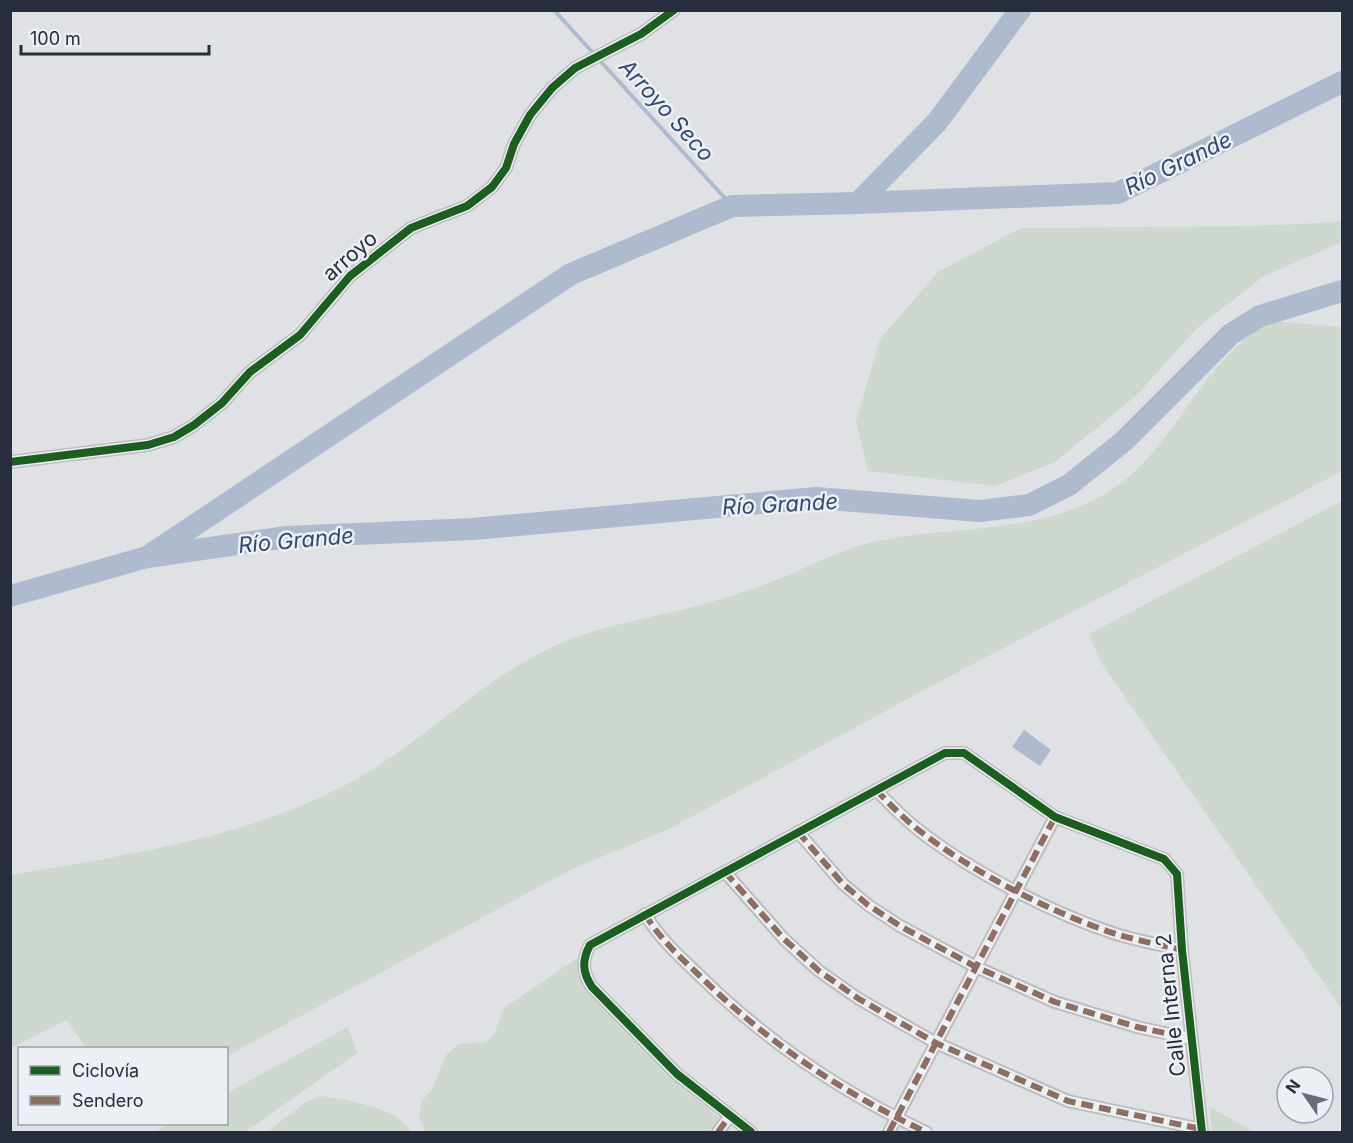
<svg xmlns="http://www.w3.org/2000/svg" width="1353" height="1143" font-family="Inter,sans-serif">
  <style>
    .green { fill: #ced8cf }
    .water { fill: #aebace }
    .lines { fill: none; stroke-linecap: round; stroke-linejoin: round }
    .stream { stroke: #aebace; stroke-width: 4 }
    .river { stroke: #aebace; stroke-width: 22 }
    .minor-casing { stroke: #bcbec1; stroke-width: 14 }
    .minor { stroke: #eeeff1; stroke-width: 10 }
    .quiet { stroke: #8d6e63; stroke-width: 6; stroke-dasharray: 12 6; stroke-linecap: butt }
    .cycleway-casing { stroke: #eceff4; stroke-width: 11 }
    .cycleway { stroke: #1b5e20; stroke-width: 8 }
    .labels { text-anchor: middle; stroke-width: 5; stroke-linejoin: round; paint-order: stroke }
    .street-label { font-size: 21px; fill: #272d3c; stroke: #eceff4 }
    .water-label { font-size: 22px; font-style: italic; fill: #33486e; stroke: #eceff4 }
  </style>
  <rect width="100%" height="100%" fill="#dfe1e4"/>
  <g class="green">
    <polygon points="1342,222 1342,242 1264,276 1196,329 1138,394 1055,462 995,486 868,471 856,422 880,339 938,272 1021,228 1252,226"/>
    <path d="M1271,321L1342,327V471L935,684L669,829L570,870L227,1056L226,1048H86L67,1020L11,1048V875C129,854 253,838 358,778C430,737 489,672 566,641C617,621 672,615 724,598C749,590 774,582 797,571C823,560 849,547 877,541C954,525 1035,535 1105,494C1174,454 1197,363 1271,321Z"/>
    <polygon points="1342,501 1342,1009 1100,661 1089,634"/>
    <polygon points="579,957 578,975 588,991 660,1066 731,1129 727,1132 426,1132 419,1116 422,1101 433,1088 446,1055 459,1044 486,1042 494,1034 504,1008"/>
    <polygon points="348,1027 357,1053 245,1132 154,1132 170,1124 226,1124 227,1093"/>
    <path d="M320,1096C345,1099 399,1108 411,1132H267L306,1102Z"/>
    <polygon points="1210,1107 1254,1132 1212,1132"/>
  </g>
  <polygon class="water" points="1024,730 1051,750 1040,766 1012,747"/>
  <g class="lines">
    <polyline class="stream" points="554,10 732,206"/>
    <g class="river">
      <polyline points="858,203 1118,193 1342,82"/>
      <polyline points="147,557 287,537 473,529 816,498 980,511 1029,505 1069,485 1124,441 1231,334 1260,316 1342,291"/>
      <polyline points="10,596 147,557 571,274 732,206 858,203 937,122 1020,10"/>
    </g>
    <defs>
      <g id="minor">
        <polyline points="10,462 148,445 174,437 194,425 222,403 250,372 300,335 350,276 411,228 467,206 492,187 506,168 514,144 530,115 552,88 575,68 641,34 674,10"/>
        <path d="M876,790C889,803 902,817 916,828C970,871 1053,914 1119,935C1140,941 1161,945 1182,950"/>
        <polyline points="798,832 843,884 868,905 900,926 976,967 1055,1002 1137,1027 1192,1039"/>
        <polyline points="725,872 784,939 819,971 859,999 936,1043 1068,1101 1201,1129"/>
        <path d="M645,914C659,938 680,957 700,976C767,1042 841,1092 926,1132"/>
        <polyline points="718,1132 729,1117"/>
        <path d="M751,1132L677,1074L592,987C582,972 582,960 590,945L945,753H964L1055,817L1164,859L1177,874L1182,950L1202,1132"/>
        <polyline points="889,1132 1055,817"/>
      </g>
    </defs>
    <use href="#minor" class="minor-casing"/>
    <use href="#minor" class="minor"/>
    <g class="quiet">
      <path d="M876,790C889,803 902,817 916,828C970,871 1053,914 1119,935C1140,941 1161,945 1182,950"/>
      <polyline points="798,832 843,884 868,905 900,926 976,967 1055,1002 1137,1027 1192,1039"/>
      <polyline points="725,872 784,939 819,971 859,999 936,1043 1068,1101 1201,1129"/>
      <path d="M645,914C659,938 680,957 700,976C767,1042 841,1092 926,1132"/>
      <polyline points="718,1132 729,1117"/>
      <polyline points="889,1132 1055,817"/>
    </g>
    <defs>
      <g id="cycleway">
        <polyline points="10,462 148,445 174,437 194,425 222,403 250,372 300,335 350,276 411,228 467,206 492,187 506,168 514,144 530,115 552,88 575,68 641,34 674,10"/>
        <path d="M751,1132L677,1074L592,987C582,972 582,960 590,945L945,753H964L1055,817L1164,859L1177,874L1182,950L1202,1132"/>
      </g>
    </defs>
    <use href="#cycleway" class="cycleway-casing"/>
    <use href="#cycleway" class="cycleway"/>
  </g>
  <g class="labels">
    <g class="street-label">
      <text transform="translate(350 256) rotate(-41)" y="7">arroyo</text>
      <text transform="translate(1171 1005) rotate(-96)" y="7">Calle Interna 2</text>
    </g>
    <g class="water-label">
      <text transform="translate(667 110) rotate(48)" y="8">Arroyo Seco</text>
      <text transform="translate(1178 163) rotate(-26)" y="8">Río Grande</text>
      <text transform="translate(780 504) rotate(-3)" y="8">Río Grande</text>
      <text transform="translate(296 540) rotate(-5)" y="8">Río Grande</text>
    </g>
  </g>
  <rect width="1353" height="1143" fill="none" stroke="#272d3c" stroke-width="24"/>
  <rect x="18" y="1047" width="210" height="78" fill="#eceff4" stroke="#9da1aa" stroke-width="1.5"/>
  <rect x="30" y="1066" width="30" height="9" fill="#1b5e20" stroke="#9da1aa" stroke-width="1.5"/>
  <text x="72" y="1077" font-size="18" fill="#272d3c">Ciclovía</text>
  <rect x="30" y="1096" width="30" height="9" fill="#8d6e63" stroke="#9da1aa" stroke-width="1.5"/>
  <text x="72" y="1107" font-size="18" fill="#272d3c">Sendero</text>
  <g transform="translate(1305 1095) rotate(305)"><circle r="28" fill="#eceff4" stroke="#9da1aa" stroke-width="1.5"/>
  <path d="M0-4.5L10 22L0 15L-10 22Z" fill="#676c77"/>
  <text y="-9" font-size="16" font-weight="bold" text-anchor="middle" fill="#272d3c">N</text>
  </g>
  <path d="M21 45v9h188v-9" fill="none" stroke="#272d3c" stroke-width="3"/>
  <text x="30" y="45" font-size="18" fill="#272d3c" stroke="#eceff4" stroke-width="4.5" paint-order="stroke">100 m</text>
</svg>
